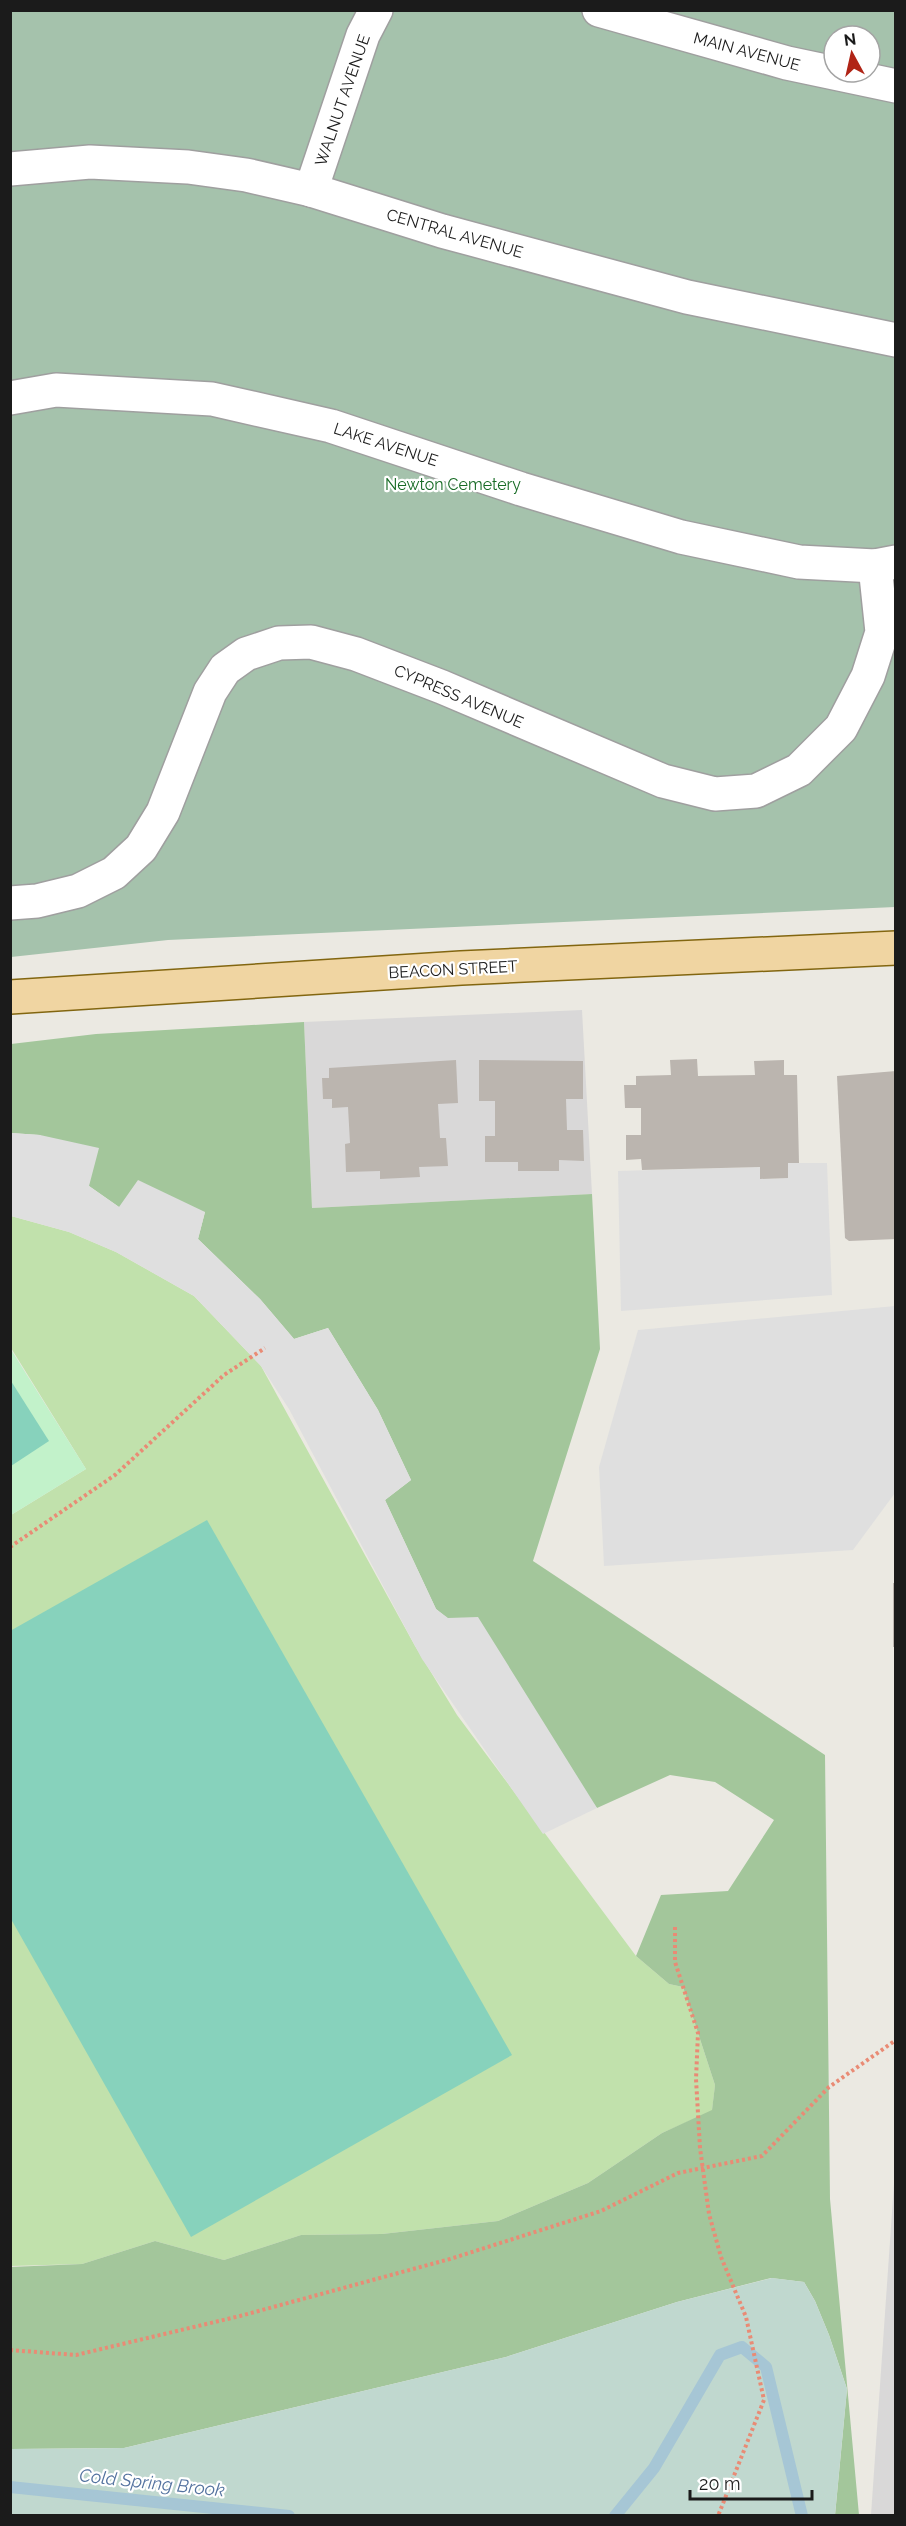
<svg xmlns="http://www.w3.org/2000/svg" width="906" height="2526" font-family="Raleway,sans-serif">
  <style>
    .residential { fill: #d9d8d8 }
    .grass { fill: #c1e1ac }
    .forest { fill: #a3c69b }
    .wetland { fill: #c0d8cf }
    .cemetery { fill: #a5c2ac; fill-rule: evenodd }
    .park { fill: #c2f2ca }
    .pitch { fill: #87d2bc }
    .parking { fill: #dfdfdf }
    .lines { fill: none; stroke-linecap: round; stroke-linejoin: round }
    .stream { stroke: #a6c6d5; stroke-width: 12 }
    .building { fill: #bbb5af }
    .minor-casing { stroke: #9f9f9f; stroke-width: 36 }
    .major-casing { stroke: #826610; stroke-width: 36 }
    .path { stroke: #e98b75; stroke-width: 4; stroke-dasharray: 3 3; stroke-linecap: butt }
    .minor { stroke: #fff; stroke-width: 33 }
    .major { stroke: #f0d5a2; stroke-width: 33 }
    .labels { text-anchor: middle; stroke-width: 4.5; stroke-linejoin: round; paint-order: stroke }
    .street-label { font-size: 16px; fill: #1b1b1b; stroke: #fff }
    .park-label { font-size: 16px; fill: #176b25; stroke: #fff }
    .water-label { font-size: 18px; font-style: italic; fill: #53729f; stroke: #fff }
  </style>
  <rect width="100%" height="100%" fill="#ebe9e2"/>
  <g class="residential">
    <polygon points="582,1010 592,1194 312,1208 304,1022"/>
    <polygon points="895,2169 895,2515 871,2515"/>
  </g>
  <polygon class="grass" points="11,1216 69,1232 116,1252 194,1296 261,1366 415,1646 457,1715 636,1956 669,1984 683,1987 715,2085 712,2111 662,2133 588,2183 498,2221 382,2234 301,2235 224,2260 155,2241 82,2264 11,2266 11,1515 86,1469 11,1348"/>
  <polygon class="forest" points="304,1022 312,1208 592,1194 600,1349 533,1561 825,1755 830,2199 859,2515 835,2515 847,2389 829,2335 815,2301 804,2282 771,2278 677,2302 506,2357 124,2448 11,2449 10,2267 82,2264 155,2241 224,2260 301,2235 382,2234 498,2221 588,2183 662,2133 712,2110 715,2085 683,1987 669,1984 636,1956 661,1895 728,1891 774,1820 715,1782 670,1775 597,1808 448,1619 436,1609 385,1500 411,1480 378,1410 328,1328 294,1339 260,1299 198,1239 205,1212 119,1207 89,1186 40,1135 11,1133 11,1044 96,1034"/>
  <polygon class="wetland" points="772,2278 804,2282 815,2301 829,2335 847,2389 835,2515 11,2515 11,2449 124,2448 506,2357 677,2302"/>
  <path class="cemetery" d="M10,11H895V907L168,940L11,957ZM834,36H870V72H834Z"/>
  <polygon class="park" points="10,1348 86,1469 11,1515 10,1515"/>
  <g class="pitch">
    <polygon points="11,1381 49,1441 11,1466 10,1466"/>
    <polygon points="207,1520 512,2055 191,2237 11,1919 10,1631"/>
  </g>
  <g class="parking">
    <polygon points="11,1133 40,1135 99,1148 89,1186 119,1207 138,1180 205,1212 198,1239 260,1299 294,1339 328,1328 378,1410 411,1480 385,1500 436,1609 448,1618 478,1617 597,1808 543,1834 422,1659 289,1409 261,1366 194,1296 116,1252 69,1232 11,1216"/>
    <polygon points="788,1163 827,1163 832,1295 621,1311 618,1171 760,1167 760,1179 788,1178"/>
    <polygon points="895,1306 895,1493 853,1550 604,1566 599,1467 638,1330"/>
  </g>
  <g class="lines">
    <g class="stream">
      <polyline points="10,2487 289,2516"/>
      <polyline points="615,2516 654,2468 720,2355 742,2347 766,2367 802,2516"/>
    </g>
  </g>
  <g class="building">
    <polygon points="697,1059 698,1076 755,1075 754,1061 784,1060 784,1075 797,1075 799,1163 788,1163 788,1178 760,1179 760,1167 642,1170 641,1159 626,1160 626,1135 641,1135 641,1108 625,1108 624,1085 636,1085 636,1076 671,1075 670,1060"/>
    <polygon points="456,1060 458,1103 438,1104 440,1138 446,1138 448,1166 419,1167 420,1177 380,1179 380,1171 346,1172 345,1144 350,1143 348,1107 332,1108 332,1099 323,1099 322,1078 329,1078 329,1068"/>
    <polygon points="479,1060 583,1061 583,1099 566,1099 567,1130 583,1130 584,1161 559,1160 559,1171 518,1171 518,1162 485,1162 485,1136 495,1136 495,1101 479,1101"/>
    <polygon points="896,1071 896,1239 849,1241 845,1238 837,1076"/>
    <rect x="893" y="1583" width="3" height="64"/>
  </g>
  <g class="lines">
    <defs>
      <g id="minor">
        <polyline points="599,10 787,63 896,86"/>
        <polyline points="10,169 90,162 188,167 246,175 311,190 442,231 687,297 896,340"/>
        <polyline points="311,190 363,35 376,10"/>
        <polyline points="10,398 56,390 212,399 331,426 521,489 681,537 799,562 875,566 896,562"/>
        <polyline points="10,903 37,901 78,891 114,873 141,848 163,812 210,692 225,669 246,654 279,643 311,642 356,654 442,687 663,781 715,794 756,791 799,770 841,728 868,676 882,632 875,566"/>
      </g>
      <polyline id="major" points="10,997 461,968 896,948"/>
    </defs>
    <use href="#minor" class="minor-casing"/>
    <use href="#major" class="major-casing"/>
    <g class="path">
      <polyline points="10,1547 115,1475 224,1375 265,1348"/>
      <polyline points="675,1927 675,1962 698,2033 696,2079 700,2148 709,2214 721,2257 746,2317 764,2400 718,2516"/>
      <polyline points="10,2350 76,2355 240,2316 450,2259 601,2211 678,2173 762,2156 829,2087 896,2040"/>
    </g>
    <use href="#minor" class="minor"/>
    <use href="#major" class="major"/>
  </g>
  <g class="labels">
    <g class="street-label">
      <text transform="translate(747 51) rotate(15)" y="6">MAIN AVENUE</text>
      <text transform="translate(342 100) rotate(-71)" y="6">WALNUT AVENUE</text>
      <text transform="translate(455 233) rotate(16)" y="6">CENTRAL AVENUE</text>
      <text transform="translate(386 444) rotate(18)" y="6">LAKE AVENUE</text>
      <text transform="translate(459 696) rotate(23)" y="6">CYPRESS AVENUE</text>
      <text transform="translate(453 969) rotate(-3)" y="6">BEACON STREET</text>
    </g>
    <g class="park-label">
      <text x="453" y="490">Newton Cemetery</text>
    </g>
    <g class="water-label">
      <text transform="translate(152 2483) rotate(6)" y="6">Cold Spring Brook</text>
    </g>
  </g>
  <rect width="906" height="2526" fill="none" stroke="#1b1b1b" stroke-width="24"/>
  <g transform="translate(852 54) rotate(352)"><circle r="28" fill="#ffffff" stroke="#a4a4a4" stroke-width="1.5"/>
  <path d="M0-4.5L10 22L0 15L-10 22Z" fill="#b02416"/>
  <text y="-9" font-size="16" font-weight="bold" text-anchor="middle" fill="#1b1b1b">N</text>
  </g>
  <path d="M690 2490v9h122v-9" fill="none" stroke="#1b1b1b" stroke-width="3"/>
  <text x="699" y="2490" font-size="18" fill="#1b1b1b" stroke="#ffffff" stroke-width="4.5" paint-order="stroke">20 m</text>
</svg>
